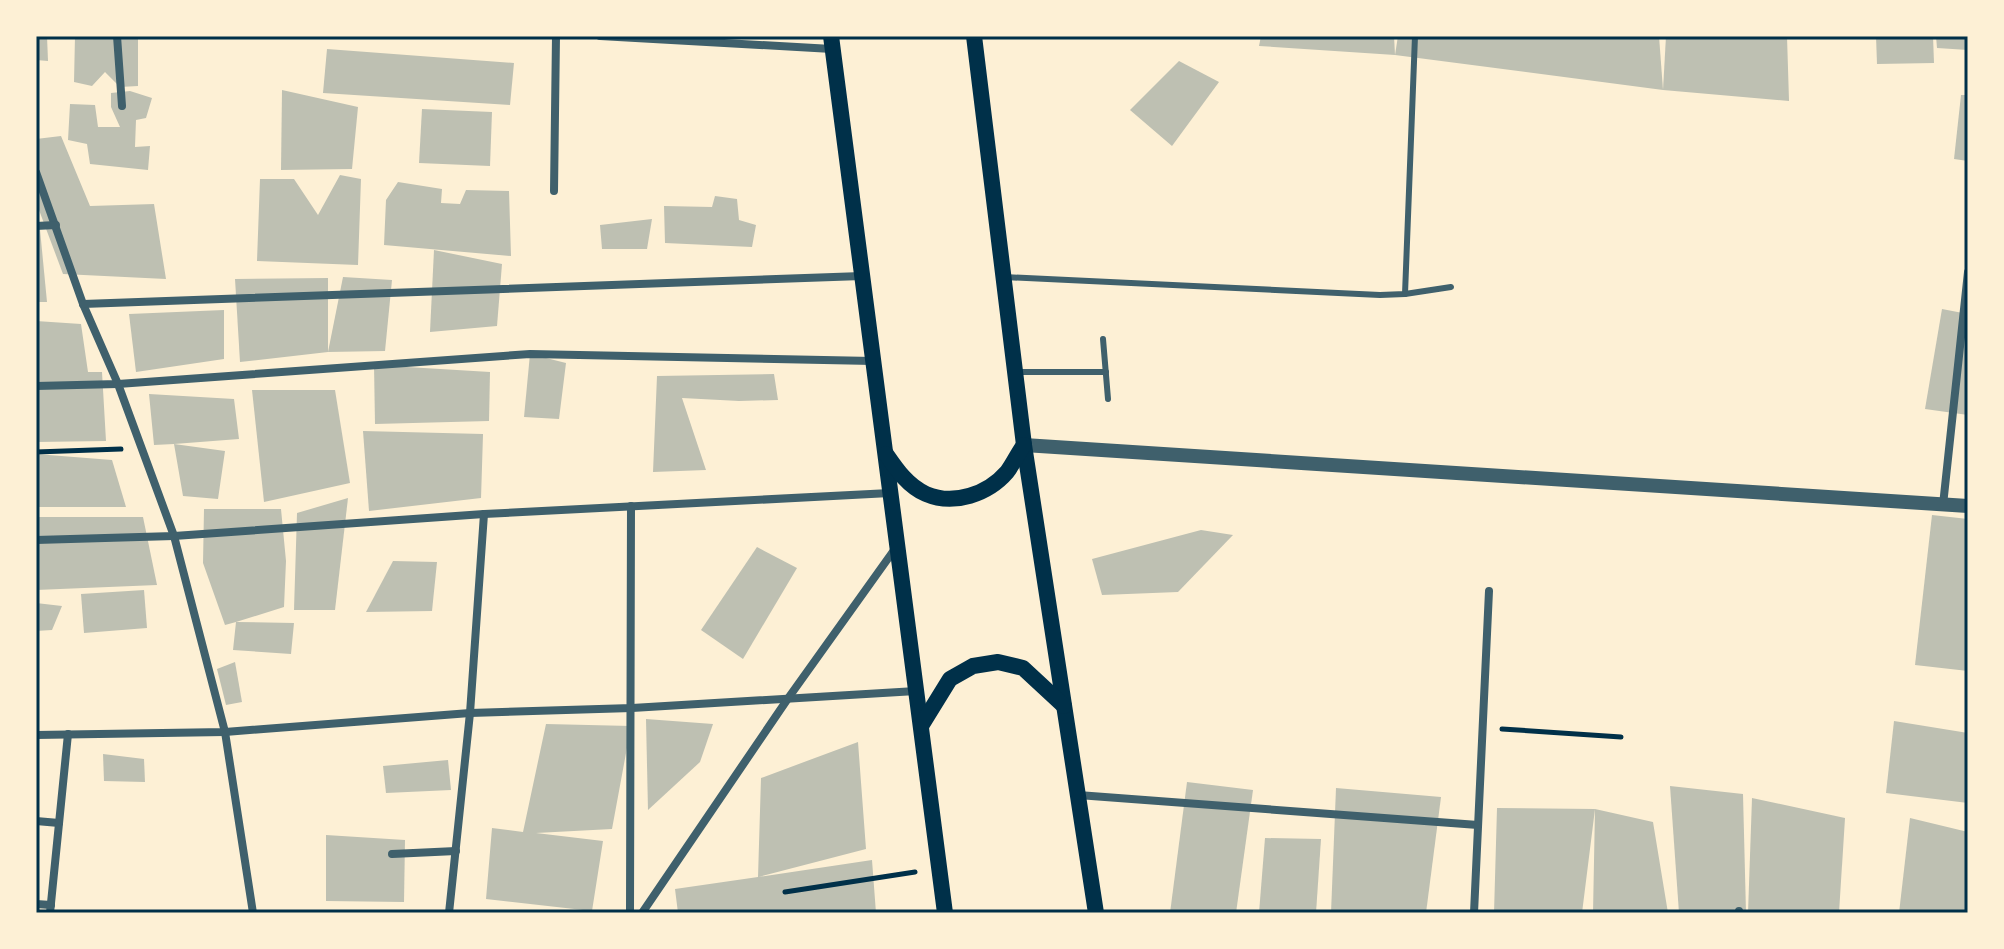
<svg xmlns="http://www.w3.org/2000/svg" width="2004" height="949" font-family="Barlow,sans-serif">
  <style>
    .building { fill: #bec0b2 }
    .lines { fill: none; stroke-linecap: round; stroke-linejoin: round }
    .path { stroke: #003049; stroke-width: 5 }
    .service { stroke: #3f606c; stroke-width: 6 }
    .minor { stroke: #3f606c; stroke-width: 8 }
    .tertiary { stroke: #3f606c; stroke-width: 14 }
    .secondary { stroke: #003049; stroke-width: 16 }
    .neatline { fill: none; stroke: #003049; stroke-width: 3 }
  </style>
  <rect width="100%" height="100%" fill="#fdf0d5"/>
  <g class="building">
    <polygon points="36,36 47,36 48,61 36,60"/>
    <polygon points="75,36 138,36 138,86 120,87 105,72 92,86 74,82"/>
    <polygon points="1261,36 1394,36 1395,55 1259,46"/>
    <polygon points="1398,36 1659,36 1663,90 1395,55"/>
    <polygon points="1666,36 1787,36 1789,101 1663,90"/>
    <polygon points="1876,36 1933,36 1934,63 1877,64"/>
    <polygon points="1936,36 1968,36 1968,50 1937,48"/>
    <polygon points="327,49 514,63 510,105 323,93"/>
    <polygon points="1179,61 1219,82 1172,146 1130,110"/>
    <polygon points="282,90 358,107 352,169 281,170"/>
    <polygon points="130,91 152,98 146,118 136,120 135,147 150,146 148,170 90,164 87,144 68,140 70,104 95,105 98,127 120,127 111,107 111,93"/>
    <polygon points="1961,95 1968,95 1968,161 1954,159"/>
    <polygon points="422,109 492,112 490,166 419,163"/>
    <polygon points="61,136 90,206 154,204 166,279 63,274 36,202 36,139"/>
    <polygon points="340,175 361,179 358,265 257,261 260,179 294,179 318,215"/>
    <polygon points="398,182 442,189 441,203 460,204 466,190 509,191 511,256 384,245 386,200"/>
    <polygon points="715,196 737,199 739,220 756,225 752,247 665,243 664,206 712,207"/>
    <polygon points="38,209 47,302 36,302 36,210"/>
    <polygon points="652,219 647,249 602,249 600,225"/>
    <polygon points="434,250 502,264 497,326 430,332"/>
    <polygon points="343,277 392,280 385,351 328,352"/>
    <polygon points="328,278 328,352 240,362 235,279"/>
    <polygon points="1942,309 1968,314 1968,415 1925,409"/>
    <polygon points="224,310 224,359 136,372 129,314"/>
    <polygon points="36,321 81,324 88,372 102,372 106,441 36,442"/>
    <polygon points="530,354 566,363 559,419 524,417"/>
    <polygon points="374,365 490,372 489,421 375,424"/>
    <polygon points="774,374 778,400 739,401 682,398 706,470 653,472 657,376"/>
    <polygon points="252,390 335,390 350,483 264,502"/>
    <polygon points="149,394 234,399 239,439 174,444 225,451 218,499 183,496 174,444 154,445"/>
    <polygon points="363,431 483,434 481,498 369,511"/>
    <polygon points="36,454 112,460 126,507 36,507"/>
    <polygon points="348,498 335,610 294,610 297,513"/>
    <polygon points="204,509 281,509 286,561 284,607 236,622 294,623 291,654 233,650 236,622 225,625 203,563"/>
    <polygon points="1932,515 1968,519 1968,671 1915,665"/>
    <polygon points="36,517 143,517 157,585 36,590"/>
    <polygon points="1201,530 1233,535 1178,592 1102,595 1092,559"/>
    <polygon points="757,547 797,568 743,659 701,630"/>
    <polygon points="393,561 437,562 432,611 366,612"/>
    <polygon points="144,590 147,628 84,633 81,594"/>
    <polygon points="36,603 62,606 52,630 36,631"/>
    <polygon points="235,662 242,702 226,705 217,669"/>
    <polygon points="646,719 713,724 700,762 648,810"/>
    <polygon points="1894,721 1968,733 1968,803 1886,793"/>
    <polygon points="546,724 631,726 612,829 536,833 603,841 592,911 486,899 492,828 523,832"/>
    <polygon points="858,742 866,849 758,877 872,860 876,913 678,913 675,889 758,877 761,778"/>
    <polygon points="103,754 144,759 145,782 104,781"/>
    <polygon points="448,760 451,790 386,793 383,766"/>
    <polygon points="1187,782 1253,790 1236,913 1170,913"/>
    <polygon points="1670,786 1743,794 1746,913 1679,913"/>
    <polygon points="1336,788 1441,797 1426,913 1331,913"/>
    <polygon points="1752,798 1845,818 1839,913 1748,913"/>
    <polygon points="1497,808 1595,809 1653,822 1668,913 1593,913 1595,809 1582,913 1494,913"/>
    <polygon points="1910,818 1968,832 1968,913 1899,913"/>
    <polygon points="326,835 405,840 404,902 326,901"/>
    <polygon points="1265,838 1321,839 1316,913 1259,913"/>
  </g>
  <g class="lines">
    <g class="path">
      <polyline points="36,452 121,449"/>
      <polyline points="1502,729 1621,737"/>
      <polyline points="785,892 915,872"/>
    </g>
    <g class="service">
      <polyline points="1004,277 1380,295 1405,294 1451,287"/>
      <polyline points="1405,294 1415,36"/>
      <polyline points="1103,339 1108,399"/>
      <polyline points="1018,372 1106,372"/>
    </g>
    <g class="minor">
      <polyline points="117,36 122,106"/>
      <polyline points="600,36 832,49"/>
      <polyline points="36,172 83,304 118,384 174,536 225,732 253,913"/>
      <polyline points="554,191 556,36"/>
      <polyline points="36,226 56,225"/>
      <polyline points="83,304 862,276"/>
      <polyline points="36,386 118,384 530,354 873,361"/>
      <polyline points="1943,505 1968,272"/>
      <polyline points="36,540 174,536 484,514 890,493"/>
      <polyline points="36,735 225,732 470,713 632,708 916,691"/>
      <polyline points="1078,795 1478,825"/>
      <polyline points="36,821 59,823"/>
      <polyline points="392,854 456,851"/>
      <polyline points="36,904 51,905"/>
      <polyline points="50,913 68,734"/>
      <polyline points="449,913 470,713 484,514"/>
      <polyline points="630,913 631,506"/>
      <polyline points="642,913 789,697 897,546"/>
      <polyline points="1474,913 1489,591"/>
      <polyline points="1739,913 1739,911"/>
    </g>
    <polyline class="tertiary" points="1024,445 1968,506"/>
    <g class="secondary">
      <polyline points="831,36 945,913"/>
      <polyline points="974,36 1024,445 1096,913"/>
      <path d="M886,454C897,470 908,486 926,494C954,506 988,494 1007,472C1013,464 1018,453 1024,445"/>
      <polyline points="921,726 950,679 973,666 998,662 1023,668 1064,706"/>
    </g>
  </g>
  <rect width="2004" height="949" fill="none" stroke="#fdf0d5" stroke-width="76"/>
  <rect x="38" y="38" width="1928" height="873" class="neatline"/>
</svg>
